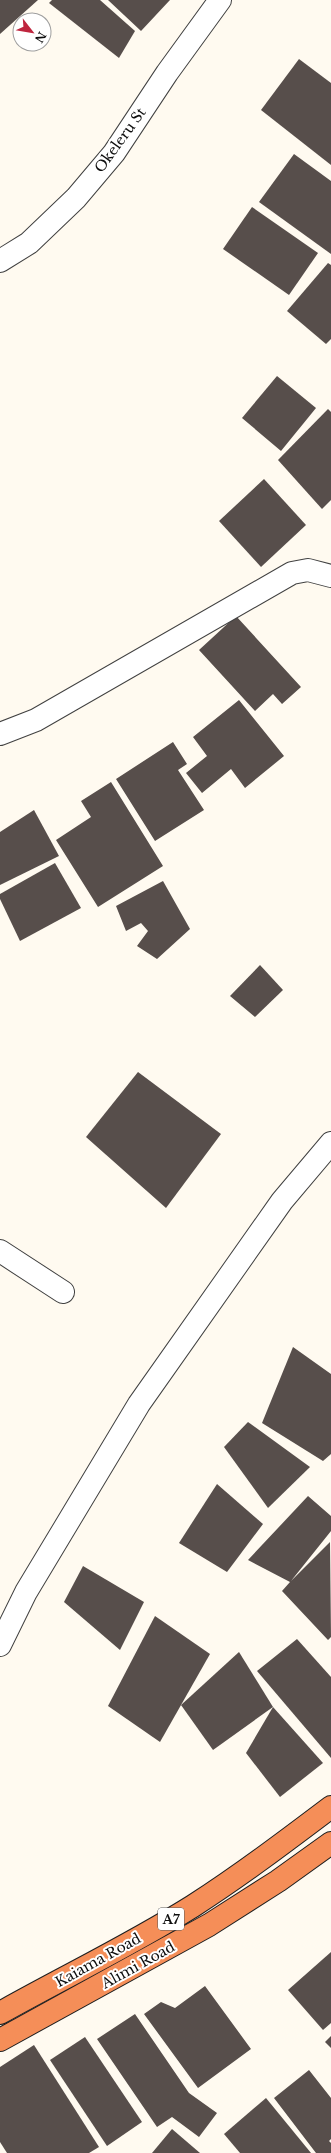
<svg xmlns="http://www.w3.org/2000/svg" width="331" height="2153" font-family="'Libre Baskerville',serif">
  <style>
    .building { fill: #574e4b }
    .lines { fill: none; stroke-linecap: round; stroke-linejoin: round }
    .minor-casing { stroke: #414141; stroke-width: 24 }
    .highway-casing { stroke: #1f1f1f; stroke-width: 24 }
    .minor { stroke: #fff; stroke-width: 22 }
    .highway { stroke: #f58e58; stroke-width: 22 }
    .labels { text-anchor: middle; stroke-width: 4; stroke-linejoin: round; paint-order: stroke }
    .shield { fill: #fff; stroke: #565656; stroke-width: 1 }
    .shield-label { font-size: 13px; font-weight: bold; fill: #0e0e0e }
    .street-label { font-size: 14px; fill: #0e0e0e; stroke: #fff }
  </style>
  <rect width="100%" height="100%" fill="#fffaf0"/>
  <g class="building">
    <polygon points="0,0 38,0 0,34"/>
    <polygon points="52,0 100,0 135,31 119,58 49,3"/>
    <polygon points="108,0 170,0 141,31"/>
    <polygon points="299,59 331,83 331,165 261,110"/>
    <polygon points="294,154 331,181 331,254 259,202"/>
    <polygon points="252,207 318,253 289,295 223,249"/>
    <polygon points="328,263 331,265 331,339 326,344 287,311"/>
    <polygon points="277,376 316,408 281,451 242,418"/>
    <polygon points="328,409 331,412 331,500 322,509 278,460"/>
    <polygon points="264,479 306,525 261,567 219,521"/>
    <polygon points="236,616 301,687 282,704 273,694 255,711 199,650"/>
    <polygon points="239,700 284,756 245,788 231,769 202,793 186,773 207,756 193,737"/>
    <polygon points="173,742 187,764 178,770 204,810 155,841 116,779"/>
    <polygon points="111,782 163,866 98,907 56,840 91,817 81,801"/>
    <polygon points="34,810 59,856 0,885 0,832"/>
    <polygon points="55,863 81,908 20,941 0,899 0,894"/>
    <polygon points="163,881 190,929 157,959 137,946 148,931 141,923 126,931 116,906"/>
    <polygon points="260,965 283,990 255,1017 230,996"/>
    <polygon points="138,1072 221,1134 166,1208 86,1137"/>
    <polygon points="293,1347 331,1374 331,1454 323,1461 262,1423"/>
    <polygon points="248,1422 310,1467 268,1508 224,1447"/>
    <polygon points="217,1484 263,1524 227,1572 179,1543"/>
    <polygon points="308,1496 331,1516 331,1531 291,1581 330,1542 331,1637 328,1640 282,1591 290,1582 248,1560"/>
    <polygon points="83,1566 144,1602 120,1650 64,1602"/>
    <polygon points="155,1616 210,1654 160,1742 108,1706"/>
    <polygon points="297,1639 331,1677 331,1758 257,1671"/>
    <polygon points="239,1652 273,1707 213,1750 181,1705"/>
    <polygon points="273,1707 323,1763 280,1797 246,1753"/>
    <polygon points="331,1952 331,2023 323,2030 288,1990"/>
    <polygon points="205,1986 251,2049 198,2088 144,2014 161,2002 175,2008"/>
    <polygon points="135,2014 189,2093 217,2113 199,2137 172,2117 157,2127 97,2039"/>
    <polygon points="331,2036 331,2048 325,2042"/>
    <polygon points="85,2037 142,2122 107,2146 50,2060"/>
    <polygon points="34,2045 99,2147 89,2153 7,2153 0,2142 0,2067"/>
    <polygon points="309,2070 331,2098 331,2139 329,2141 331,2143 331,2153 316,2153 274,2098"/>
    <polygon points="266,2098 311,2153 240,2153 224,2134"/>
    <polygon points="172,2129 200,2153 152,2153"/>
  </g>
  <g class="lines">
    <defs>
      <g id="minor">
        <polyline points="0,261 29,243 76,198 114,153 167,73 220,0"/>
        <polyline points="0,734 36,720 292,573 308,570 331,576"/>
        <polyline points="0,1251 63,1292"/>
        <polyline points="0,1645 26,1592 139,1404 282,1201 331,1143"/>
      </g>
      <g id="highway">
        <path d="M0,2013C64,1977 131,1945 193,1906C241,1875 286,1841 331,1807"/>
        <polyline points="0,2040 209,1925 278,1881 331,1843"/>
      </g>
    </defs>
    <use href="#minor" class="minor-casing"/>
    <use href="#highway" class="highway-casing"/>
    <use href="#minor" class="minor"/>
    <use href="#highway" class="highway"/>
  </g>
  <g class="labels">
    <rect class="shield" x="158" y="1908" width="26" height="22" rx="3"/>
    <g class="shield-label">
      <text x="171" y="1924">A7</text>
    </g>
    <g class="street-label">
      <text transform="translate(120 140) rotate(-54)" y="5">Okeleru St</text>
      <text transform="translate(98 1960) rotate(-29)" y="5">Kaiama Road</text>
      <text transform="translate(138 1965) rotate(-29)" y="5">Alimi Road</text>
    </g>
  </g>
  <g transform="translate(32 32) rotate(121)"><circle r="19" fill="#ffffff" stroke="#9f9f9f"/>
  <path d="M0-3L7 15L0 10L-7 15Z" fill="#bf253e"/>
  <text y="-6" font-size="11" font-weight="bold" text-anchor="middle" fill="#0e0e0e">N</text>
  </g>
</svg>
